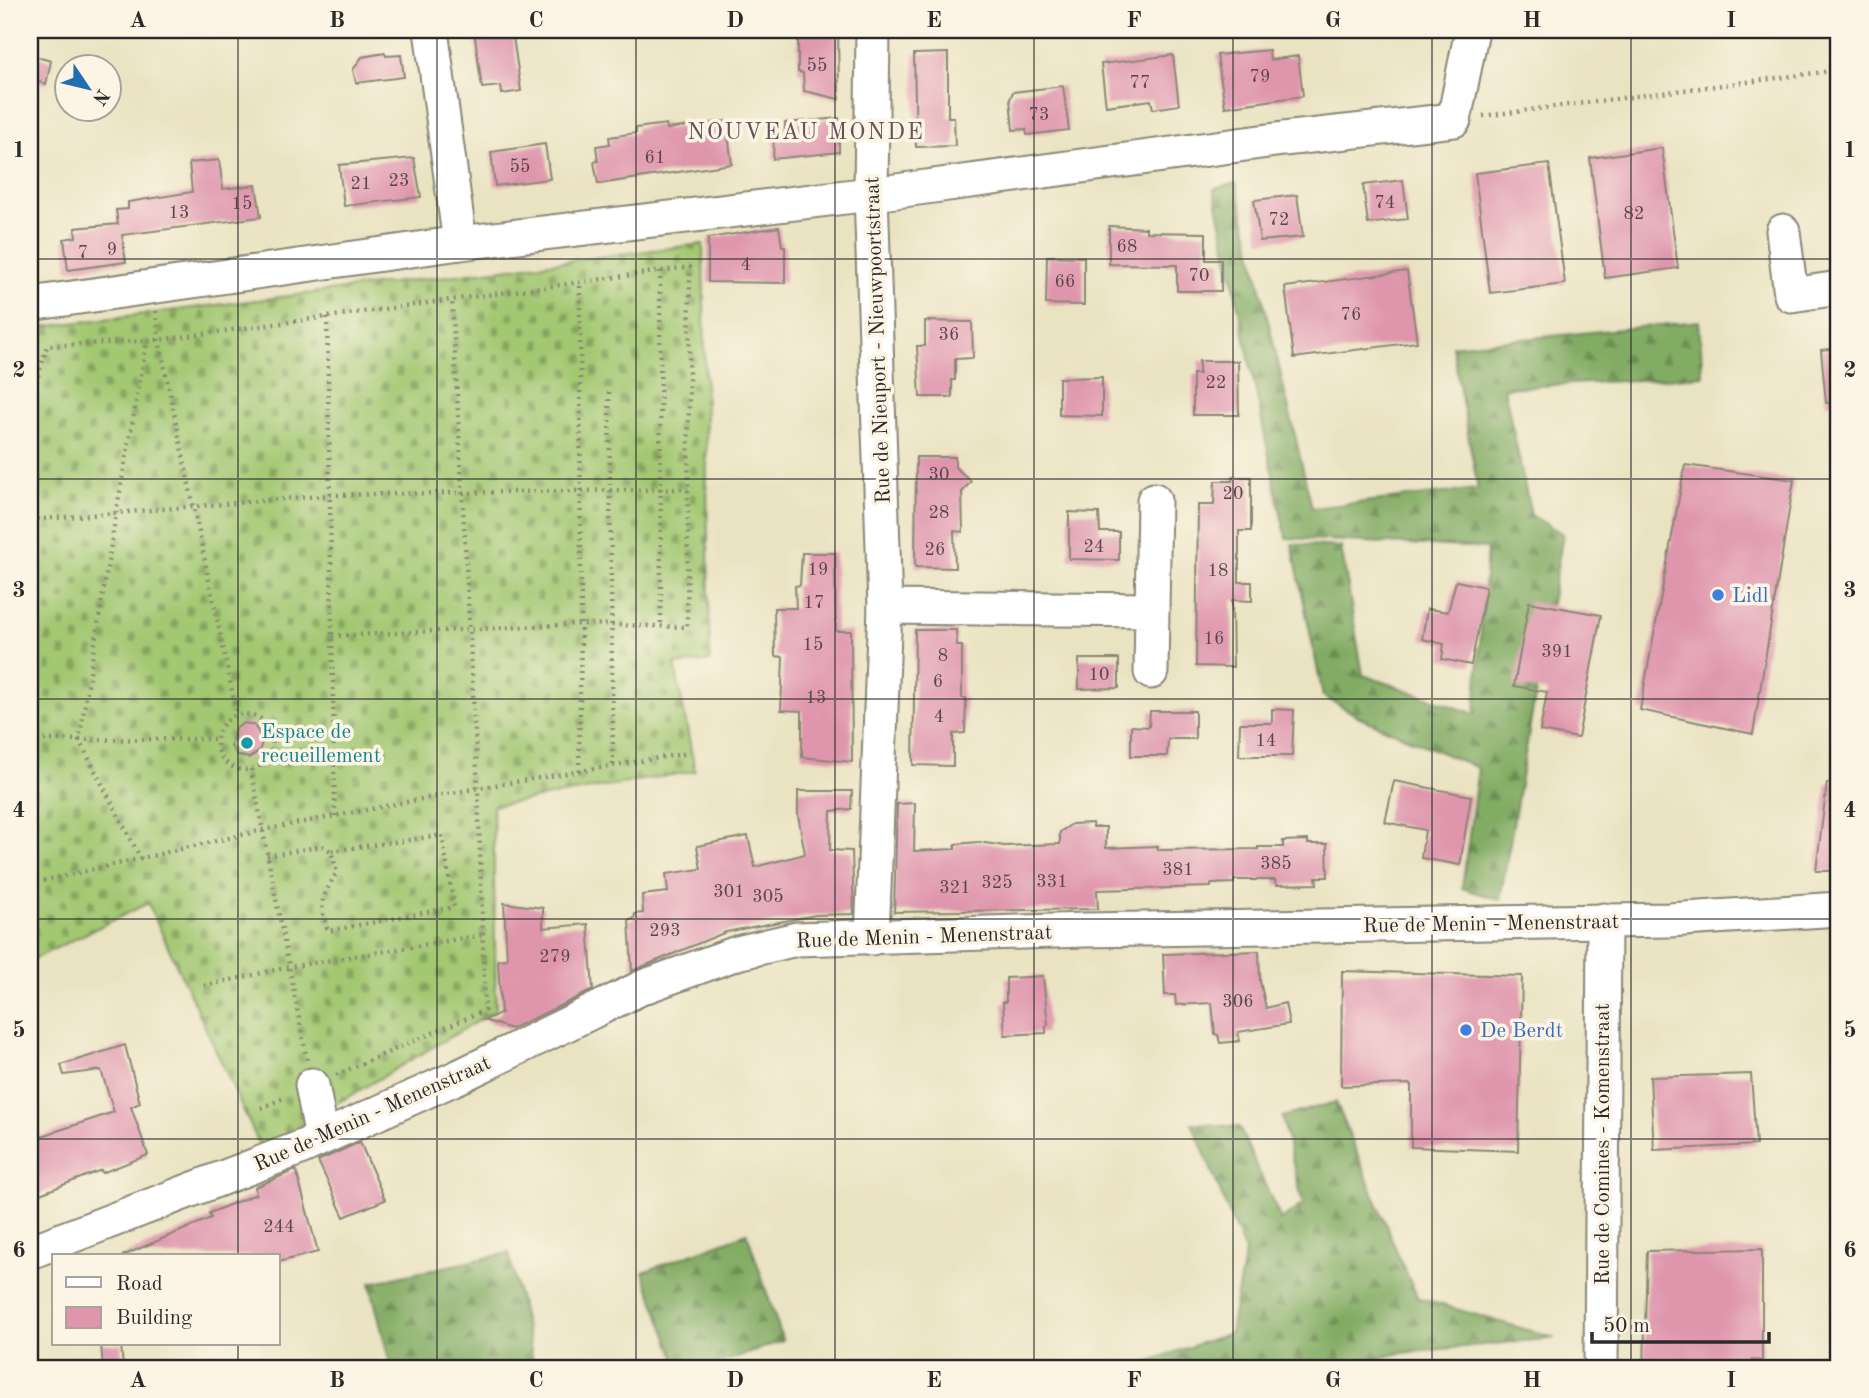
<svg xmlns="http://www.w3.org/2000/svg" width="1869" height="1398" font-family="'Old Standard TT',serif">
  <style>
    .forest { fill: url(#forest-firs); stroke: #566c48; stroke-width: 2 }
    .cemetery { fill: url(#cemetery-stones); stroke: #677a4e; stroke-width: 2 }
    .building { fill: #df96ad }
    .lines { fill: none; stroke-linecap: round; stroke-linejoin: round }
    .minor-casing { stroke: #8a8776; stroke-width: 37 }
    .path { stroke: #8a8776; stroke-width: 4.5; stroke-dasharray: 2 5; stroke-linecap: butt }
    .minor { stroke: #fff; stroke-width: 33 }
    .grid { fill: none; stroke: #2b2b2b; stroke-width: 2; stroke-opacity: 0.55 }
    .shop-dot { fill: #3f7fe0; stroke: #fcf5e5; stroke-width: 2.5 }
    .culture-dot { fill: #0f9aa8; stroke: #fcf5e5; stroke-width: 2.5 }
    .labels { text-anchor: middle; stroke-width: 7; stroke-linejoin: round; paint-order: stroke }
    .number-label { font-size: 18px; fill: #58464c }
    .street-label { font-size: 21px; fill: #2b2b2b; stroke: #fcf5e5 }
    .shop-label { font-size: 21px; fill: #366cbe; stroke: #fcf5e5; text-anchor: start }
    .culture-label { font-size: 21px; fill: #0d838f; stroke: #fcf5e5; text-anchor: start }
    .neighbourhood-label { font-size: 23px; letter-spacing: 2px; fill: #6a5058; stroke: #fcf5e5 }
    .neatline { fill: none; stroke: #2b2b2b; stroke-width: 2.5 }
    .grid-label { font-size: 23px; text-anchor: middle; font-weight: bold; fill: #2b2b2b }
  </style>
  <defs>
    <pattern id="forest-firs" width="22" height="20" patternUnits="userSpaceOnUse" patternTransform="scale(1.75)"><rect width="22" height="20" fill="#82ac64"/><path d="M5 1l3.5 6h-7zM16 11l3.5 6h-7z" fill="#6b8c53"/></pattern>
    <pattern id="cemetery-stones" width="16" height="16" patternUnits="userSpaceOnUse" patternTransform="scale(1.75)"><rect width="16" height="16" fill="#a3c872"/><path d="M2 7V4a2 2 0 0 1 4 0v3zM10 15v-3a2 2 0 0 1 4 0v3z" fill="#85a35e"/></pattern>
  </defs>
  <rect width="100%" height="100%" fill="#fcf5e5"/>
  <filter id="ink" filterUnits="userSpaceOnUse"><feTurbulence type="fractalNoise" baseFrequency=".0143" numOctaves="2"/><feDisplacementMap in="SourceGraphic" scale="14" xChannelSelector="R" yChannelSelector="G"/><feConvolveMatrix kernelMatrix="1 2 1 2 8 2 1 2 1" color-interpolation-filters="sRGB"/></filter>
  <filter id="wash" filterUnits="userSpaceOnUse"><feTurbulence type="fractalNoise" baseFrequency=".00686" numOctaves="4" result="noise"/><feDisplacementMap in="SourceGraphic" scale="28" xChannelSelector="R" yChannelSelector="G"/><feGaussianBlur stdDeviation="1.57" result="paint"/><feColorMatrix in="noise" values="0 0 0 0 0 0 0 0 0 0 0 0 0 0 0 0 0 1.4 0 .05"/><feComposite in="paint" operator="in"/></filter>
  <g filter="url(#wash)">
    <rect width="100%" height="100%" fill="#eae3c2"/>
    <g class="forest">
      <polygon points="1236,183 1312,508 1478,489 1452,346 1699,321 1703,376 1504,388 1531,515 1563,534 1500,900 1462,888 1478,768 1365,720 1323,696 1292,544 1341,547 1363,675 1475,714 1487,548 1286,538 1214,189"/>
      <polygon points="1336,1102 1401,1262 1418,1298 1555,1338 1400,1353 1337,1368 1129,1368 1230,1333 1245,1252 1192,1123 1239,1127 1281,1220 1303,1204 1282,1117"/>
      <polygon points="747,1233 783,1341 705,1368 679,1368 643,1272"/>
      <polygon points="509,1253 535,1368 391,1368 370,1283"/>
    </g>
    <polygon class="cemetery" points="703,244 710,661 675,665 695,771 493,806 496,1010 261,1148 148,903 30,961 30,370 39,344 41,327"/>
    <g id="blocks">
      <g class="building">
        <polygon points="474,30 512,30 521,91 502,94 501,86 482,88"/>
        <polygon points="798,30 838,30 839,99 804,91 803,73 798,72"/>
        <polygon points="1269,50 1270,60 1298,56 1303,96 1225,107 1217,55"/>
        <polygon points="385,53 386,56 401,55 404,77 356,83 353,70 362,57"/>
        <polygon points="948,53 948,117 954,117 955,146 916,147 914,54"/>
        <polygon points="30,55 51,61 46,85 30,77"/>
        <polygon points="1173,55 1179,105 1153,109 1151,100 1106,106 1101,64"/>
        <polygon points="1063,86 1069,130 1027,135 1026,129 1013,130 1010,99 1013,92"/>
        <polygon points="839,118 839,152 773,159 774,138 785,136 785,123"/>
        <polygon points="726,121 732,164 598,184 594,162 598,161 596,146 610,144 609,137 636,133 636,128 666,124 667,129"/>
        <polygon points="545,144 550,179 495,186 491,152"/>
        <polygon points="1662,148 1678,268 1605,278 1590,158"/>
        <polygon points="414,158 421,197 344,206 339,165"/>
        <polygon points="219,160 223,189 256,185 261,217 122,235 126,262 68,270 64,239 76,237 75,228 118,224 116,210 128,209 128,202 192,192 189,163"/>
        <polygon points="1549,164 1565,284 1490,293 1475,173"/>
        <polygon points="1403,180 1408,219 1368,224 1363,185"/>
        <polygon points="1297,195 1303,237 1260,241 1254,200"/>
        <polygon points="1109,226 1146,228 1146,232 1206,233 1206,260 1221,260 1221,291 1177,291 1177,265 1109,264"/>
        <polygon points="779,227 782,246 785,246 785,283 708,282 708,238"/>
        <polygon points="1047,256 1084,257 1084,305 1046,304"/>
        <polygon points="1407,271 1417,342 1294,358 1285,287"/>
        <polygon points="925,321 972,322 973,358 955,359 955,380 952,380 952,397 920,397 917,346 925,346"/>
        <polygon points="1839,348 1839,402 1826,403 1821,350"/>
        <polygon points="1199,361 1238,361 1239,415 1193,415 1193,374 1199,374"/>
        <polygon points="1102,377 1102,416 1059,415 1059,378"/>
        <polygon points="916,457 955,457 955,467 971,481 962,492 963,532 954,531 955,568 915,567"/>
        <polygon points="1685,465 1794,480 1753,734 1640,710"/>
        <polygon points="1233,477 1251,477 1251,531 1239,531 1239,582 1252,582 1252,601 1232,600 1233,667 1196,666 1198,505 1214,505 1215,481 1232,481"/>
        <polygon points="1069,512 1099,513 1100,532 1119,532 1119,560 1069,559"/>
        <polygon points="802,553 835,553 836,631 851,631 852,762 802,757 802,711 781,710 783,657 775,656 774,608 796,608 795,586 800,585"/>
        <polygon points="1456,581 1486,587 1471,665 1442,659 1444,644 1422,639 1427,609 1448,612"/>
        <polygon points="1529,602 1601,615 1578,738 1540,731 1547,692 1514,686"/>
        <polygon points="915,630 956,630 957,646 962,646 962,698 966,698 965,733 953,734 953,766 913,765"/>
        <polygon points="1079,659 1119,659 1119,688 1079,689"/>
        <polygon points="1272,709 1294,710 1292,756 1239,756 1240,723 1272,723"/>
        <polygon points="1150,711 1195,711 1195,739 1168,739 1167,756 1131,756 1131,726 1149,727"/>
        <polygon points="244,723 254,725 263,740 259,751 249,758 237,755 231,746 235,729"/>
        <polygon points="1394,781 1471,796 1460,865 1421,858 1425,830 1385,822"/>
        <polygon points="1827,783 1839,784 1839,871 1816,871"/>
        <polygon points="798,791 852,791 851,809 831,811 830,850 852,851 854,914 816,915 726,932 632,971 629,920 634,919 635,914 643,913 642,895 668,892 666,874 701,869 697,846 748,836 755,867 805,854 798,815"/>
        <polygon points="915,803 914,851 955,849 955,844 979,842 1004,846 1060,844 1060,832 1072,824 1092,823 1093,827 1106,827 1106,848 1158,846 1158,850 1258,849 1258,847 1283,847 1283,841 1308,840 1308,844 1327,844 1328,877 1316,877 1317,884 1276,885 1275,880 1234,880 1234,883 1211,884 1211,887 1097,890 1098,909 894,912 897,804"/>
        <polygon points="504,903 543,908 543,928 588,924 593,990 511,1029 484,1020 501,1013 498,960 507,959"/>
        <polygon points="1259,951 1260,981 1266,1008 1285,1003 1289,1024 1238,1032 1240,1041 1220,1043 1218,1035 1215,1034 1212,1003 1176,1005 1175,995 1165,995 1163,954"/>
        <polygon points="1342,971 1522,976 1518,1151 1411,1147 1411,1084 1341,1086"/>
        <polygon points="1043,976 1048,1025 1046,1026 1046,1033 1005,1035 1003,1002 1006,1002 1006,978"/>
        <polygon points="125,1045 140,1103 131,1107 148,1155 102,1173 101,1170 30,1198 30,1140 114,1112 101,1070 64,1075 61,1065"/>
        <polygon points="1751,1074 1756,1145 1654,1150 1650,1077"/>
        <polygon points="360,1142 385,1200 344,1217 318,1161"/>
        <polygon points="296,1170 318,1252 278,1262 278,1256 122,1256 211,1218 209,1213 256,1194 255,1187"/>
        <polygon points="1762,1249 1762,1361 1752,1360 1752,1368 1644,1368 1647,1251"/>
        <polygon points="101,1344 121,1344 123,1368 103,1368"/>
      </g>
    </g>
  </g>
  <g filter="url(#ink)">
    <use href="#blocks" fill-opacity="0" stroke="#8a8776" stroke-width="2"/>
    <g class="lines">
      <defs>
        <g id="minor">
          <polyline points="431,30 460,243"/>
          <polyline points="1783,231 1791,295 1839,288"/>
          <polyline points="30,304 460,243 896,191 1283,139 1454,120 1472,30"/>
          <polyline points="885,607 1152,610 1151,672"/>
          <polyline points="1152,610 1154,500"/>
          <polyline points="872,938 885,607 871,193 873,30"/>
          <polyline points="312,1085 322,1138"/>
          <polyline points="30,1252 300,1148 460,1076 643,987 737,953 797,939 1085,930 1669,920 1839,909"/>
          <polyline points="1601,1368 1604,920"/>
        </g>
      </defs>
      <use href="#minor" class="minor-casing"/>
      <g class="path">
        <polyline points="1483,116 1839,70"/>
        <polyline points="660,271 661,627"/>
        <polyline points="156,311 159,340 237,715"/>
        <polyline points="327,317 335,816"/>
        <polyline points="609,392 613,765"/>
        <polyline points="30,403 47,346 159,340 690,267 687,627 581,624 333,636"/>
        <polyline points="30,520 332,495 688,489"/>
        <circle cx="245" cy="742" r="28"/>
        <polyline points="30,740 218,739"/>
        <polyline points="251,769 307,1060"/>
        <polyline points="579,771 581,624 580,284"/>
        <path d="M267,856L322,846L331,851L337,872C322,898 318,902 328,931L454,907L442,835L331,851"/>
        <polyline points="141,859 79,740 116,514 147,341"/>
        <polyline points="30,884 263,830 478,788 689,753"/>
        <polyline points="204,986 289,967 483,935"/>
        <polyline points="336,1075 485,1010 478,788 452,300"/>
        <polyline points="261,1108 286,1097"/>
      </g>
      <use href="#minor" class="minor"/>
    </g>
  </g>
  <path class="grid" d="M238,30V1256M437,30V1368M636,30V1368M835,30V1368M1034,30V1368M1233,30V1368M1432,30V1368M1631,30V1368M30,259H1839M30,479H1839M30,699H1839M30,919H1839M30,1139H1839M238,1344V1368"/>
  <g class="shop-dot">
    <circle cx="1718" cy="595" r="7"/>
    <circle cx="1466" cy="1030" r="7"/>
  </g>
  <circle class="culture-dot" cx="247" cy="743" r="7"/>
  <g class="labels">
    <g class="number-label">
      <text x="817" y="71">55</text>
      <text x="1260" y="82">79</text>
      <text x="1140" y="88">77</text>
      <text x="1039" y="120">73</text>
      <text x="655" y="163">61</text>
      <text x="520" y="172">55</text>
      <text x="399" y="186">23</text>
      <text x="361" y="189">21</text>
      <text x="1385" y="208">74</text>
      <text x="242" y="209">15</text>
      <text x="179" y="218">13</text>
      <text x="1634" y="219">82</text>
      <text x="1279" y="225">72</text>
      <text x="1127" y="252">68</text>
      <text x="112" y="255">9</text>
      <text x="83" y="258">7</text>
      <text x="746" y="270">4</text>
      <text x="1199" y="281">70</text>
      <text x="1065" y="287">66</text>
      <text x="1351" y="320">76</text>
      <text x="949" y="340">36</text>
      <text x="1216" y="388">22</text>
      <text x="939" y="480">30</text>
      <text x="1233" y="499">20</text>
      <text x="939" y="518">28</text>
      <text x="1094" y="552">24</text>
      <text x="935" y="555">26</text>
      <text x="818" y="575">19</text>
      <text x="1218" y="576">18</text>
      <text x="814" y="608">17</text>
      <text x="1214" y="644">16</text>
      <text x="813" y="650">15</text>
      <text x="1557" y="657">391</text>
      <text x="943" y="661">8</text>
      <text x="1099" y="680">10</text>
      <text x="938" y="687">6</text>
      <text x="816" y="703">13</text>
      <text x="939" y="722">4</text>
      <text x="1266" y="746">14</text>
      <text x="1276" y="869">385</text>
      <text x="1178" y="875">381</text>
      <text x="1052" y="887">331</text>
      <text x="997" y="888">325</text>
      <text x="955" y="893">321</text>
      <text x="729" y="897">301</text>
      <text x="768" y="902">305</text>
      <text x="665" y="936">293</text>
      <text x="555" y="962">279</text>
      <text x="1238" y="1007">306</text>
      <text x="279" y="1232">244</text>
    </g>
    <g class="street-label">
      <text transform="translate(877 340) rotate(-92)" y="7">Rue de Nieuport - Nieuwpoortstraat</text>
      <text transform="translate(1491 923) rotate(-1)" y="7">Rue de Menin - Menenstraat</text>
      <text transform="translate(924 936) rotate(-2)" y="7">Rue de Menin - Menenstraat</text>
      <text transform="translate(372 1113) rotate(-24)" y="7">Rue de Menin - Menenstraat</text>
      <text transform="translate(1602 1144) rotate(-90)" y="7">Rue de Comines - Komenstraat</text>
    </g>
    <g class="shop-label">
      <text x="1732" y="602">Lidl</text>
      <text x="1480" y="1037">De Berdt</text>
    </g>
    <g class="culture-label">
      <text x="261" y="738">Espace de<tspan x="261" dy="24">recueillement</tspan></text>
    </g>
    <g class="neighbourhood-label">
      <text x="806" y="139">NOUVEAU MONDE</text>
    </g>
  </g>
  <rect width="1869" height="1398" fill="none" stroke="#fcf5e5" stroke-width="77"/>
  <rect x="52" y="1254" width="228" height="91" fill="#fcf5e5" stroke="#a8a49b" stroke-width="2"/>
  <rect x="66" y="1277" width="35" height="10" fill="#ffffff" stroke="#a8a49b" stroke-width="2"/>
  <text x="116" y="1290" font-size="21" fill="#2b2b2b">Road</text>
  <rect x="66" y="1307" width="35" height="21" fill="#df96ad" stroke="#a8a49b" stroke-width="2"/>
  <text x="116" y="1324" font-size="21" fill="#2b2b2b">Building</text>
  <g transform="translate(88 88) rotate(125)"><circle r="33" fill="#fcf5e5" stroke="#a8a49b" stroke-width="2"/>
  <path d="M0-5L12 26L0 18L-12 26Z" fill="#1f6fb2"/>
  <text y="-10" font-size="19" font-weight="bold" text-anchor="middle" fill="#2b2b2b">N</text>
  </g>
  <path d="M1592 1332v10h177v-10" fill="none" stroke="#2b2b2b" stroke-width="3.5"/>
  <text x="1603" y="1332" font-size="21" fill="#2b2b2b" stroke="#fcf5e5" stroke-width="5" paint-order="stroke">50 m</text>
  <rect x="38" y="38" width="1792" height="1322" class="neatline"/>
  <g class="grid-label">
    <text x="138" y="27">A</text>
    <text x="337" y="27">B</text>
    <text x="536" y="27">C</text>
    <text x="735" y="27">D</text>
    <text x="934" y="27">E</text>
    <text x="1134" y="27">F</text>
    <text x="1333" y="27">G</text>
    <text x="1532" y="27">H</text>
    <text x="1731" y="27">I</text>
    <text x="19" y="157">1</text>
    <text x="1850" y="157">1</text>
    <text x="19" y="377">2</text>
    <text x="1850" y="377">2</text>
    <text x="19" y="597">3</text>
    <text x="1850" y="597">3</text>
    <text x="19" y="817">4</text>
    <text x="1850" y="817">4</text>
    <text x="19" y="1037">5</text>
    <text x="1850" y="1037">5</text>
    <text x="19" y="1257">6</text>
    <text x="1850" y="1257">6</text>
    <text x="138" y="1387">A</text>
    <text x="337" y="1387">B</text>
    <text x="536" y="1387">C</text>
    <text x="735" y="1387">D</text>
    <text x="934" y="1387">E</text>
    <text x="1134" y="1387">F</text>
    <text x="1333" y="1387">G</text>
    <text x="1532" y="1387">H</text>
    <text x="1731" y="1387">I</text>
  </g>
</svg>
